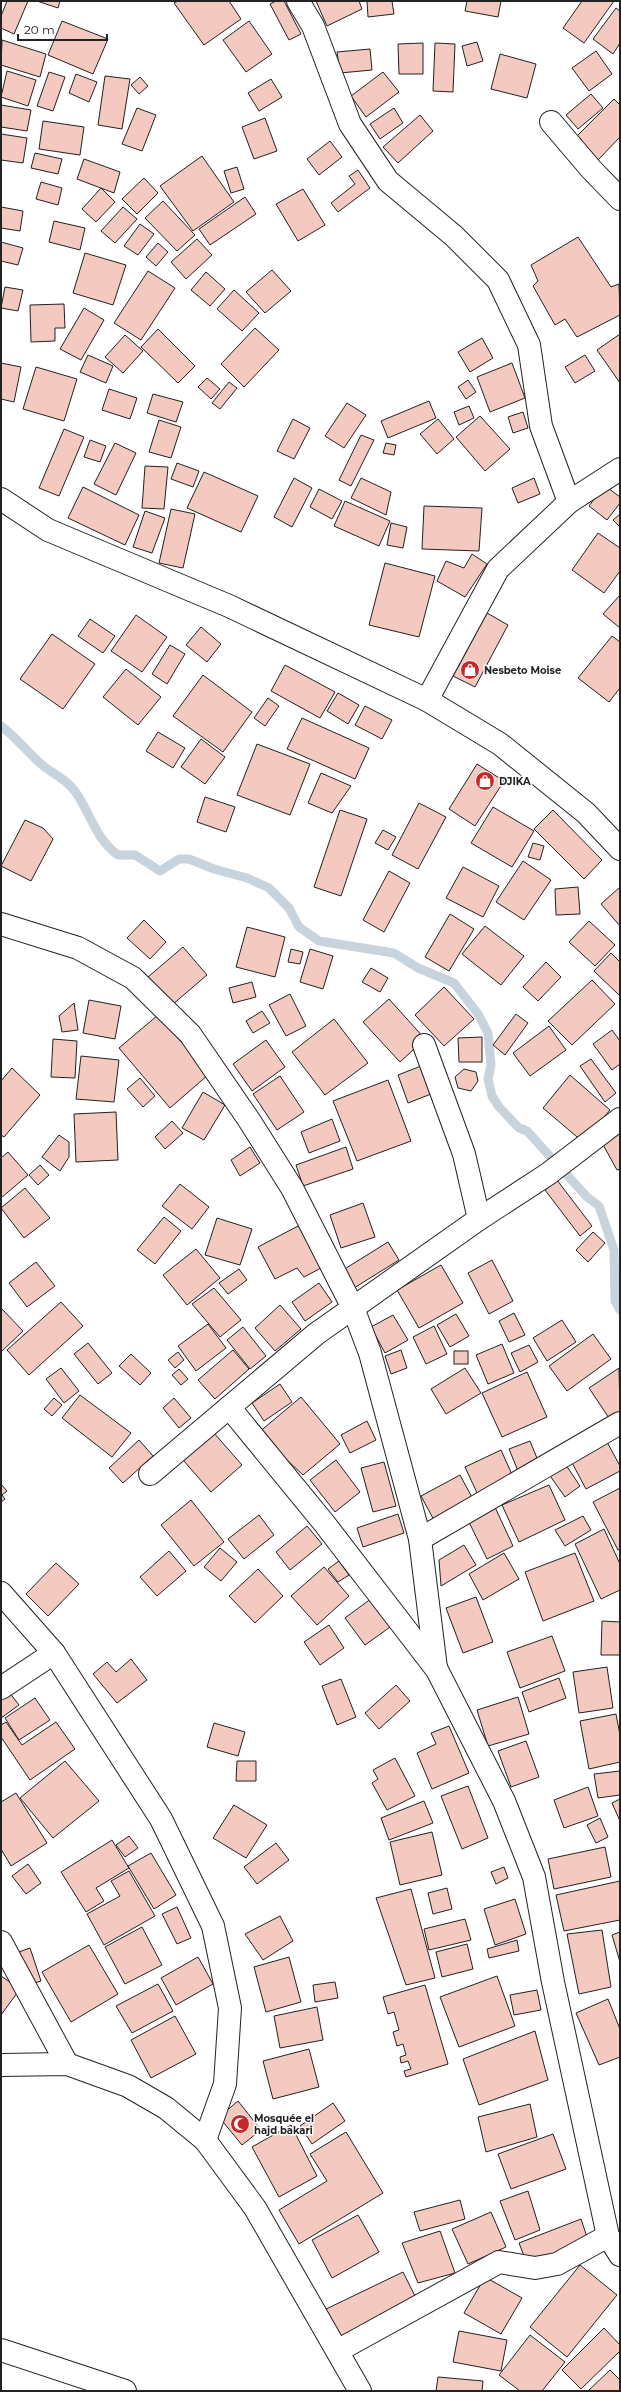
<svg xmlns="http://www.w3.org/2000/svg" width="621" height="2392" font-family="Montserrat,sans-serif">
  <style>
    .lines { fill: none; stroke-linecap: round; stroke-linejoin: round }
    .stream { stroke: #c7d3dd; stroke-width: 9 }
    .building { fill: #f3c9c0; stroke: #222 }
    .street-casing { stroke: #222; stroke-width: 24 }
    .street { stroke: #fff; stroke-width: 22 }
    .labels { text-anchor: middle; stroke-width: 3; stroke-linejoin: round; paint-order: stroke }
    .poi-label { font-size: 10px; font-weight: bold; fill: #222; stroke: #fff; text-anchor: start }
  </style>
  <rect width="100%" height="100%" fill="#fff"/>
  <g class="lines">
    <path class="stream" d="M1,726C16,737 27,752 41,764C51,773 65,778 74,790C90,811 95,839 118,855H135L160,871L179,859H189L214,869L247,878L269,888L289,908L299,927L319,941L394,953L418,968L454,983L478,1014L488,1033L491,1065L488,1079L492,1096L499,1107L519,1128L527,1131L587,1197L599,1206L614,1250L615,1301L620,1310"/>
  </g>
  <g class="building">
    <polygon points="7,1 28,1 14,34 1,28 1,16"/>
    <polygon points="37,1 60,1 58,8"/>
    <polygon points="178,1 229,1 241,19 204,45 174,3"/>
    <polygon points="276,1 284,1 301,34 289,40 270,4"/>
    <polygon points="316,1 359,1 362,9 327,26"/>
    <polygon points="367,1 392,1 394,14 368,17"/>
    <polygon points="467,1 501,1 498,17 465,11"/>
    <polygon points="582,1 614,1 584,43 563,28"/>
    <polygon points="616,8 620,11 620,43 613,54 593,39"/>
    <polygon points="62,21 108,39 93,74 48,55"/>
    <polygon points="249,21 272,54 246,72 223,40"/>
    <polygon points="2,40 46,54 40,77 1,65"/>
    <polygon points="477,42 483,61 467,66 462,46"/>
    <polygon points="423,43 423,74 399,74 398,44"/>
    <polygon points="435,43 455,44 453,92 433,91"/>
    <polygon points="370,49 372,70 340,73 337,52"/>
    <polygon points="596,51 612,74 589,91 572,68"/>
    <polygon points="500,54 536,64 527,98 491,89"/>
    <polygon points="7,71 36,80 28,106 1,97"/>
    <polygon points="49,72 65,77 53,111 37,106"/>
    <polygon points="383,72 399,92 366,117 351,96"/>
    <polygon points="76,74 97,82 89,102 69,93"/>
    <polygon points="105,76 130,79 122,129 98,125"/>
    <polygon points="140,77 148,86 139,94 131,85"/>
    <polygon points="271,79 282,97 259,111 248,93"/>
    <polygon points="591,94 603,108 578,129 566,115"/>
    <polygon points="614,99 620,105 620,137 598,160 576,147 582,140 577,136"/>
    <polygon points="1,105 31,110 27,131 1,127"/>
    <polygon points="137,108 156,115 142,151 122,144"/>
    <polygon points="394,108 403,123 380,139 370,124"/>
    <polygon points="420,115 433,131 398,163 383,147"/>
    <polygon points="265,118 277,151 254,159 242,127"/>
    <polygon points="43,121 84,127 80,155 39,149"/>
    <polygon points="1,134 27,138 23,163 1,160"/>
    <polygon points="330,141 342,157 319,175 307,159"/>
    <polygon points="35,153 62,159 58,174 31,168"/>
    <polygon points="202,156 234,202 193,231 160,186"/>
    <polygon points="84,159 120,172 114,193 77,179"/>
    <polygon points="237,167 244,189 231,193 224,171"/>
    <polygon points="358,170 370,188 338,212 331,203 355,184 349,176"/>
    <polygon points="144,178 158,193 137,214 122,199"/>
    <polygon points="41,182 62,188 58,205 36,199"/>
    <polygon points="101,188 115,202 96,222 82,209"/>
    <polygon points="303,189 325,225 298,241 276,204"/>
    <polygon points="245,197 256,214 210,245 199,229"/>
    <polygon points="163,201 195,235 177,251 145,218"/>
    <polygon points="1,207 23,211 20,231 1,228"/>
    <polygon points="123,207 137,219 115,243 101,231"/>
    <polygon points="54,221 85,228 80,250 49,242"/>
    <polygon points="140,224 154,234 138,255 124,246"/>
    <polygon points="578,237 611,287 619,284 620,315 577,337 565,319 555,325 533,286 538,281 531,265"/>
    <polygon points="197,239 212,255 186,279 171,262"/>
    <polygon points="1,242 23,248 18,265 1,261"/>
    <polygon points="158,243 168,252 156,266 146,257"/>
    <polygon points="85,253 126,265 113,305 73,293"/>
    <polygon points="272,270 291,291 265,313 246,292"/>
    <polygon points="148,271 175,288 141,340 114,323"/>
    <polygon points="206,272 225,289 210,306 191,290"/>
    <polygon points="5,287 23,290 18,311 1,308"/>
    <polygon points="234,290 259,313 242,331 217,309"/>
    <polygon points="64,304 65,328 55,328 55,341 31,342 30,305"/>
    <polygon points="84,308 104,320 81,360 60,349"/>
    <polygon points="255,328 279,350 244,387 221,364"/>
    <polygon points="158,329 195,366 178,383 141,347"/>
    <polygon points="620,334 620,383 597,350"/>
    <polygon points="125,335 143,351 123,373 105,357"/>
    <polygon points="482,338 493,358 470,372 458,352"/>
    <polygon points="88,355 113,366 106,383 80,372"/>
    <polygon points="585,355 595,371 575,383 565,367"/>
    <polygon points="1,363 21,367 14,402 1,399"/>
    <polygon points="512,363 525,398 490,412 477,377"/>
    <polygon points="36,367 77,379 64,421 23,409"/>
    <polygon points="207,378 220,389 211,399 198,387"/>
    <polygon points="468,380 476,392 466,399 458,387"/>
    <polygon points="229,382 237,388 220,409 212,403"/>
    <polygon points="109,389 137,398 130,419 102,410"/>
    <polygon points="153,394 183,402 176,422 147,413"/>
    <polygon points="429,401 436,418 388,438 381,421"/>
    <polygon points="347,403 366,415 344,448 325,436"/>
    <polygon points="469,406 474,418 459,425 454,412"/>
    <polygon points="523,412 528,428 513,433 508,417"/>
    <polygon points="480,416 510,449 485,471 456,437"/>
    <polygon points="293,419 310,428 294,459 277,451"/>
    <polygon points="438,419 454,439 437,454 420,434"/>
    <polygon points="159,420 181,427 171,458 149,452"/>
    <polygon points="64,429 84,437 59,496 39,488"/>
    <polygon points="361,435 374,440 351,486 339,480"/>
    <polygon points="90,440 106,446 100,462 84,457"/>
    <polygon points="115,443 136,453 116,495 94,484"/>
    <polygon points="386,443 396,445 394,455 383,453"/>
    <polygon points="177,463 199,471 193,487 171,479"/>
    <polygon points="145,466 168,467 164,509 142,508"/>
    <polygon points="204,472 258,496 241,532 187,508"/>
    <polygon points="294,478 312,488 292,527 274,517"/>
    <polygon points="361,478 391,492 386,515 351,498"/>
    <polygon points="534,478 540,494 518,503 512,488"/>
    <polygon points="604,485 620,497 620,503 607,520 589,506"/>
    <polygon points="83,487 139,515 125,545 68,518"/>
    <polygon points="319,489 342,501 332,519 310,507"/>
    <polygon points="345,501 390,521 379,546 334,526"/>
    <polygon points="424,506 482,508 479,551 422,549"/>
    <polygon points="171,509 195,514 183,568 159,563"/>
    <polygon points="145,511 165,518 152,553 133,547"/>
    <polygon points="620,514 620,527 613,520"/>
    <polygon points="391,523 407,527 403,548 387,545"/>
    <polygon points="598,533 620,548 620,571 604,593 572,570"/>
    <polygon points="472,554 487,564 465,597 437,581 446,561 464,568"/>
    <polygon points="385,563 435,576 419,637 369,625"/>
    <polygon points="620,595 620,628 603,614"/>
    <polygon points="487,613 508,625 475,687 453,676"/>
    <polygon points="136,615 167,637 142,672 111,651"/>
    <polygon points="90,619 115,636 103,653 78,636"/>
    <polygon points="201,627 221,644 207,662 186,645"/>
    <polygon points="52,634 95,664 63,709 20,679"/>
    <polygon points="612,636 620,642 620,688 609,702 578,678"/>
    <polygon points="170,645 185,654 167,684 152,674"/>
    <polygon points="285,665 335,692 320,718 271,691"/>
    <polygon points="126,669 161,697 138,725 103,697"/>
    <polygon points="203,675 252,712 223,752 173,716"/>
    <polygon points="338,693 359,705 348,724 327,711"/>
    <polygon points="268,698 279,706 265,726 254,718"/>
    <polygon points="365,706 392,720 382,739 355,725"/>
    <polygon points="302,718 369,748 355,779 287,749"/>
    <polygon points="158,732 185,748 173,768 146,751"/>
    <polygon points="201,739 225,757 205,784 181,767"/>
    <polygon points="257,744 310,764 290,815 237,795"/>
    <polygon points="477,764 504,781 475,826 449,809"/>
    <polygon points="321,773 351,786 332,813 308,803"/>
    <polygon points="205,797 235,807 226,832 197,822"/>
    <polygon points="419,803 446,817 418,869 392,855"/>
    <polygon points="493,807 534,831 512,867 471,843"/>
    <polygon points="340,810 367,819 341,896 314,887"/>
    <polygon points="553,810 602,860 584,879 534,829"/>
    <polygon points="25,820 43,828 53,839 31,881 1,866"/>
    <polygon points="383,830 396,837 388,850 375,843"/>
    <polygon points="533,843 544,846 540,860 528,857"/>
    <polygon points="523,861 551,880 524,920 496,902"/>
    <polygon points="463,867 499,886 483,917 446,898"/>
    <polygon points="389,871 410,883 384,932 363,920"/>
    <polygon points="578,887 580,914 556,915 555,889"/>
    <polygon points="620,887 620,926 601,904"/>
    <polygon points="450,914 474,929 449,971 425,957"/>
    <polygon points="144,920 166,942 150,959 127,938"/>
    <polygon points="589,921 615,945 595,966 569,942"/>
    <polygon points="485,926 524,956 501,985 462,954"/>
    <polygon points="247,927 285,937 275,977 236,967"/>
    <polygon points="183,947 207,975 172,1005 148,977"/>
    <polygon points="291,949 303,952 300,964 288,962"/>
    <polygon points="310,949 333,956 323,989 300,982"/>
    <polygon points="611,953 620,962 620,996 594,971"/>
    <polygon points="546,962 561,977 538,1001 523,987"/>
    <polygon points="371,968 388,978 380,992 362,982"/>
    <polygon points="592,980 615,1004 572,1045 548,1021"/>
    <polygon points="252,982 256,997 233,1003 229,988"/>
    <polygon points="444,987 474,1019 444,1046 415,1015"/>
    <polygon points="290,994 306,1026 286,1036 269,1005"/>
    <polygon points="389,999 425,1039 400,1062 363,1022"/>
    <polygon points="89,1000 121,1006 115,1039 83,1033"/>
    <polygon points="74,1003 78,1030 62,1032 59,1016"/>
    <polygon points="262,1011 270,1023 253,1033 246,1021"/>
    <polygon points="516,1014 528,1023 505,1055 493,1045"/>
    <polygon points="158,1015 209,1074 170,1108 119,1048"/>
    <polygon points="334,1019 368,1063 325,1095 292,1052"/>
    <polygon points="549,1026 566,1050 530,1076 513,1053"/>
    <polygon points="612,1030 620,1041 620,1064 612,1070 593,1044"/>
    <polygon points="482,1037 482,1062 459,1062 458,1038"/>
    <polygon points="53,1039 77,1041 75,1078 51,1077"/>
    <polygon points="266,1040 285,1067 252,1091 233,1064"/>
    <polygon points="81,1056 119,1060 114,1102 76,1099"/>
    <polygon points="591,1059 616,1093 605,1102 580,1066"/>
    <polygon points="421,1066 431,1094 408,1103 398,1075"/>
    <polygon points="12,1068 40,1095 4,1137 1,1135 1,1081"/>
    <polygon points="464,1069 476,1072 478,1081 471,1091 458,1088 455,1077"/>
    <polygon points="570,1075 610,1110 583,1142 543,1108"/>
    <polygon points="280,1076 304,1112 277,1130 253,1094"/>
    <polygon points="140,1078 155,1096 143,1107 127,1089"/>
    <polygon points="388,1080 411,1141 357,1161 333,1101"/>
    <polygon points="203,1092 225,1105 204,1140 182,1128"/>
    <polygon points="116,1112 118,1160 76,1162 74,1114"/>
    <polygon points="332,1119 340,1141 309,1153 301,1132"/>
    <polygon points="172,1121 183,1133 165,1149 155,1137"/>
    <polygon points="620,1131 620,1169 617,1170 601,1141"/>
    <polygon points="59,1135 69,1142 69,1157 60,1171 42,1157"/>
    <polygon points="250,1147 260,1163 240,1176 231,1160"/>
    <polygon points="346,1147 353,1169 303,1186 296,1165"/>
    <polygon points="8,1152 28,1175 1,1198 1,1158"/>
    <polygon points="40,1165 49,1175 38,1185 29,1175"/>
    <polygon points="557,1180 592,1226 580,1236 545,1190"/>
    <polygon points="180,1184 209,1207 192,1229 162,1206"/>
    <polygon points="25,1188 50,1218 24,1238 1,1208"/>
    <polygon points="363,1203 375,1237 341,1248 330,1215"/>
    <polygon points="164,1217 181,1231 155,1264 137,1250"/>
    <polygon points="217,1218 252,1229 240,1265 205,1255"/>
    <polygon points="300,1225 321,1268 304,1277 297,1268 275,1279 258,1247"/>
    <polygon points="593,1232 605,1243 588,1262 576,1250"/>
    <polygon points="388,1242 399,1260 354,1288 343,1270"/>
    <polygon points="196,1249 220,1278 187,1305 163,1275"/>
    <polygon points="492,1260 513,1301 489,1314 468,1273"/>
    <polygon points="36,1262 55,1286 27,1307 9,1283"/>
    <polygon points="441,1265 463,1303 419,1328 397,1290"/>
    <polygon points="239,1269 247,1280 228,1294 219,1283"/>
    <polygon points="319,1283 332,1302 305,1321 292,1302"/>
    <polygon points="214,1288 241,1320 220,1337 192,1304"/>
    <polygon points="61,1302 83,1326 29,1375 7,1350"/>
    <polygon points="280,1305 301,1329 275,1351 255,1328"/>
    <polygon points="1,1308 23,1331 1,1352"/>
    <polygon points="514,1313 525,1335 509,1342 499,1321"/>
    <polygon points="456,1314 469,1336 450,1347 437,1325"/>
    <polygon points="393,1315 408,1340 385,1353 371,1327"/>
    <polygon points="562,1320 576,1342 547,1361 533,1338"/>
    <polygon points="208,1324 226,1348 196,1371 178,1346"/>
    <polygon points="434,1326 447,1354 426,1364 413,1337"/>
    <polygon points="243,1327 266,1356 250,1369 227,1340"/>
    <polygon points="593,1334 611,1359 567,1391 549,1366"/>
    <polygon points="88,1343 112,1373 98,1384 74,1354"/>
    <polygon points="502,1344 514,1373 488,1384 476,1355"/>
    <polygon points="529,1345 538,1362 520,1372 511,1353"/>
    <polygon points="233,1350 249,1369 215,1399 198,1380"/>
    <polygon points="401,1350 407,1368 391,1374 385,1356"/>
    <rect x="454" y="1351" width="14" height="13"/>
    <polygon points="178,1352 184,1360 175,1368 168,1360"/>
    <polygon points="131,1354 151,1373 140,1385 119,1366"/>
    <polygon points="61,1368 79,1391 64,1403 46,1379"/>
    <polygon points="465,1368 481,1393 446,1414 431,1389"/>
    <polygon points="619,1368 620,1415 611,1421 589,1388"/>
    <polygon points="179,1369 188,1379 181,1385 172,1375"/>
    <polygon points="527,1372 547,1417 502,1437 482,1393"/>
    <polygon points="280,1384 292,1402 264,1421 252,1403"/>
    <polygon points="80,1395 131,1433 112,1457 62,1418"/>
    <polygon points="301,1397 340,1444 303,1475 258,1433"/>
    <polygon points="54,1398 62,1405 52,1416 44,1409"/>
    <polygon points="174,1398 191,1418 179,1428 163,1408"/>
    <polygon points="367,1421 376,1440 350,1453 341,1435"/>
    <polygon points="214,1433 242,1465 211,1492 183,1460"/>
    <polygon points="139,1440 153,1456 123,1483 109,1468"/>
    <polygon points="530,1441 539,1463 518,1471 509,1449"/>
    <polygon points="607,1442 620,1466 620,1471 586,1489 571,1461"/>
    <polygon points="501,1450 514,1479 478,1495 465,1467"/>
    <polygon points="336,1460 360,1492 335,1512 310,1480"/>
    <polygon points="384,1462 396,1506 373,1512 361,1468"/>
    <polygon points="564,1462 580,1486 565,1497 548,1473"/>
    <polygon points="460,1475 474,1501 435,1522 421,1496"/>
    <polygon points="1,1484 7,1491 2,1495 5,1499 1,1502"/>
    <polygon points="549,1485 565,1520 519,1542 502,1505"/>
    <polygon points="620,1488 620,1549 618,1550 593,1502"/>
    <polygon points="191,1500 224,1542 194,1566 161,1525"/>
    <polygon points="494,1505 513,1546 487,1559 467,1518"/>
    <polygon points="398,1514 404,1533 363,1547 357,1528"/>
    <polygon points="259,1515 274,1535 244,1559 228,1539"/>
    <polygon points="583,1516 591,1530 565,1546 555,1530"/>
    <polygon points="307,1526 322,1544 290,1570 276,1552"/>
    <polygon points="604,1529 620,1564 620,1590 601,1599 575,1544"/>
    <polygon points="464,1545 476,1565 441,1586 439,1560"/>
    <polygon points="220,1548 237,1562 221,1581 204,1567"/>
    <polygon points="169,1551 186,1571 157,1596 140,1577"/>
    <polygon points="504,1553 519,1579 483,1600 469,1574"/>
    <polygon points="575,1553 594,1601 543,1621 525,1572"/>
    <polygon points="339,1561 349,1575 338,1582 328,1569"/>
    <polygon points="56,1563 79,1584 48,1616 26,1594"/>
    <polygon points="324,1567 349,1596 317,1625 291,1596"/>
    <polygon points="258,1569 283,1596 255,1623 229,1596"/>
    <polygon points="476,1597 493,1642 463,1653 446,1608"/>
    <polygon points="372,1598 393,1625 365,1645 345,1618"/>
    <polygon points="602,1621 620,1622 620,1655 601,1655"/>
    <polygon points="329,1625 344,1648 320,1665 304,1642"/>
    <polygon points="552,1636 565,1671 520,1688 507,1652"/>
    <polygon points="131,1659 147,1680 117,1703 93,1674 107,1662 116,1672"/>
    <polygon points="607,1667 613,1708 579,1713 573,1672"/>
    <polygon points="559,1678 566,1698 529,1712 522,1692"/>
    <polygon points="341,1679 356,1717 337,1725 322,1686"/>
    <polygon points="396,1685 410,1701 379,1729 365,1713"/>
    <polygon points="9,1692 19,1705 1,1718 1,1698"/>
    <polygon points="518,1697 529,1734 488,1746 477,1710"/>
    <polygon points="35,1698 50,1720 19,1740 5,1718"/>
    <polygon points="616,1714 620,1735 620,1762 589,1769 580,1721"/>
    <polygon points="6,1722 22,1745 56,1722 75,1749 30,1780 1,1737 1,1725"/>
    <polygon points="214,1723 245,1732 238,1756 207,1747"/>
    <polygon points="449,1726 469,1773 432,1789 417,1753 436,1744 431,1733"/>
    <polygon points="526,1741 539,1777 511,1787 498,1751"/>
    <polygon points="395,1758 415,1796 387,1810 372,1783 378,1779 373,1770"/>
    <polygon points="65,1761 99,1801 53,1838 20,1798"/>
    <polygon points="237,1761 256,1761 256,1781 236,1781"/>
    <polygon points="620,1771 620,1795 598,1798 594,1774"/>
    <polygon points="468,1786 488,1838 462,1849 441,1796"/>
    <polygon points="588,1787 598,1816 564,1828 554,1800"/>
    <polygon points="16,1793 47,1843 11,1866 1,1849 1,1802"/>
    <polygon points="620,1799 620,1821 612,1803"/>
    <polygon points="424,1801 433,1823 389,1840 381,1818"/>
    <polygon points="234,1805 267,1825 246,1858 213,1838"/>
    <polygon points="600,1818 608,1837 596,1843 587,1825"/>
    <polygon points="432,1832 442,1875 400,1885 390,1842"/>
    <polygon points="129,1836 138,1848 125,1857 116,1845"/>
    <polygon points="112,1840 129,1868 96,1888 104,1901 86,1912 61,1872"/>
    <polygon points="276,1843 289,1860 257,1884 244,1867"/>
    <polygon points="605,1847 611,1877 554,1889 548,1859"/>
    <polygon points="151,1853 176,1895 154,1909 128,1866"/>
    <polygon points="28,1864 41,1883 26,1894 12,1876"/>
    <polygon points="504,1867 508,1878 496,1884 491,1872"/>
    <polygon points="129,1871 155,1916 104,1945 87,1914 120,1896 111,1881"/>
    <polygon points="620,1881 620,1920 564,1931 556,1895"/>
    <polygon points="447,1888 452,1909 433,1914 428,1893"/>
    <polygon points="411,1889 435,1978 406,1985 376,1898"/>
    <polygon points="515,1899 526,1934 495,1945 484,1909"/>
    <polygon points="177,1907 191,1938 177,1944 162,1914"/>
    <polygon points="280,1916 293,1941 263,1960 245,1934"/>
    <polygon points="465,1919 471,1940 429,1950 424,1929"/>
    <polygon points="142,1927 162,1965 125,1984 105,1947"/>
    <polygon points="602,1930 611,1987 579,1994 567,1934"/>
    <polygon points="620,1932 620,1962 612,1935"/>
    <polygon points="517,1940 519,1951 489,1958 487,1949"/>
    <polygon points="467,1944 473,1969 442,1977 436,1952"/>
    <polygon points="89,1945 118,1994 71,2022 42,1972"/>
    <polygon points="30,1948 41,1981 28,1985 16,1953"/>
    <polygon points="198,1957 213,1984 176,2005 161,1978"/>
    <polygon points="289,1957 301,2002 266,2012 254,1967"/>
    <polygon points="1,1976 20,1989 1,2015"/>
    <polygon points="497,1976 515,2026 459,2047 440,1997"/>
    <polygon points="335,1982 338,1998 315,2002 313,1985"/>
    <polygon points="158,1984 173,2011 132,2033 116,2006"/>
    <polygon points="425,1985 448,2064 406,2077 404,2071 411,2069 408,2061 401,2063 400,2057 406,2055 403,2044 397,2046 393,2032 399,2030 394,2012 388,2014 383,1997"/>
    <polygon points="537,1990 541,2010 514,2015 510,1995"/>
    <polygon points="608,1999 620,2029 620,2057 599,2065 576,2013"/>
    <polygon points="317,2007 323,2040 280,2048 274,2016"/>
    <polygon points="175,2016 196,2054 151,2078 131,2040"/>
    <polygon points="535,2031 548,2080 479,2105 463,2059"/>
    <polygon points="309,2049 319,2087 273,2099 263,2061"/>
    <polygon points="238,2101 261,2130 242,2145 219,2117"/>
    <polygon points="333,2103 345,2121 312,2144 300,2126"/>
    <polygon points="530,2104 537,2137 486,2152 478,2117"/>
    <polygon points="291,2125 317,2176 279,2197 252,2147"/>
    <polygon points="346,2132 383,2193 299,2244 279,2210 327,2181 310,2154"/>
    <polygon points="553,2134 566,2169 511,2189 498,2154"/>
    <polygon points="528,2191 540,2230 515,2240 500,2201"/>
    <polygon points="460,2200 465,2219 420,2231 414,2212"/>
    <polygon points="491,2212 506,2247 468,2264 452,2229"/>
    <polygon points="358,2215 379,2252 332,2278 312,2240"/>
    <polygon points="581,2219 589,2243 528,2266 519,2243"/>
    <polygon points="440,2231 455,2273 418,2283 402,2243"/>
    <polygon points="580,2265 617,2295 567,2357 530,2327"/>
    <polygon points="403,2272 418,2302 344,2339 322,2311"/>
    <polygon points="485,2277 522,2298 501,2334 464,2313"/>
    <polygon points="604,2328 620,2345 620,2351 581,2389 562,2370"/>
    <polygon points="459,2331 507,2340 501,2371 453,2362"/>
    <polygon points="530,2335 565,2362 542,2391 520,2391 499,2375"/>
    <polygon points="610,2370 620,2380 620,2391 588,2391"/>
    <polygon points="438,2377 483,2381 482,2391 436,2391"/>
  </g>
  <g class="lines">
    <defs>
      <g id="street">
        <polyline points="298,1 313,26 350,124 388,181 454,236 498,280 529,345 541,426 569,502"/>
        <polyline points="551,122 591,169 620,199"/>
        <polyline points="1,499 48,530 229,606 427,700 500,744 586,813 620,849"/>
        <polyline points="427,700 498,569 569,502 620,469"/>
        <polyline points="1,924 78,948 133,978 190,1034 249,1120 292,1188 353,1308 370,1353 420,1539 436,1668"/>
        <polyline points="424,1045 464,1154 479,1219"/>
        <polyline points="229,1407 324,1523 437,1670 504,1801 534,1877 553,1982 608,2236 620,2255"/>
        <polyline points="150,1474 316,1334 479,1219 548,1174 620,1119"/>
        <polyline points="420,1539 620,1423"/>
        <polyline points="1,1593 54,1653 161,1819 213,1926 230,2008 225,2084 205,2140"/>
        <polyline points="1,1688 54,1653"/>
        <polyline points="1,1942 67,2064"/>
        <polyline points="1,2065 67,2064 128,2086 166,2108 205,2140 255,2208 360,2391"/>
        <polyline points="1,2350 125,2391"/>
        <polyline points="339,2350 499,2262 535,2268 557,2264 608,2236"/>
      </g>
    </defs>
    <use href="#street" class="street-casing"/>
    <use href="#street" class="street"/>
  </g>
  <defs>
    <symbol id="shop-disc" viewBox="-11 -11 22 22"><circle r="9.5" fill="#c62828" stroke="#fff"/><path d="M-5-2.5h2.3a2.7 3.5 0 0 1 5.4 0H5L5.5 6h-11ZM-1.5-2.5h3a1.5 2.3 0 0 0-3 0Z" fill="#fff"/></symbol>
    <symbol id="mosque-disc" viewBox="-11 -11 22 22"><circle r="9.5" fill="#c62828" stroke="#fff"/><path d="M3.5-4.9A6 6 0 1 0 3.5 4.9A5 5 0 1 1 3.5-4.9Z" fill="#fff"/></symbol>
  </defs>
  <g fill-rule="evenodd">
    <use href="#shop-disc" x="459" y="659" width="22" height="22"/>
    <use href="#shop-disc" x="474" y="770" width="22" height="22"/>
    <use href="#mosque-disc" x="229" y="2113" width="22" height="22"/>
  </g>
  <g class="labels">
    <g class="poi-label">
      <text x="484" y="674">Nesbeto Moise</text>
      <text x="499" y="785">DJIKA</text>
      <text x="254" y="2122">Mosquée el<tspan x="254" dy="12">hajd bakari</tspan></text>
    </g>
  </g>
  <rect width="621" height="2392" fill="none" stroke="#222222" stroke-width="4"/>
  <path d="M18 34v6h89v-6" fill="none" stroke="#222222" stroke-width="2"/>
  <text x="24" y="34" font-size="12" fill="#222222" stroke="#ffffff" stroke-width="3" paint-order="stroke">20 m</text>
</svg>
